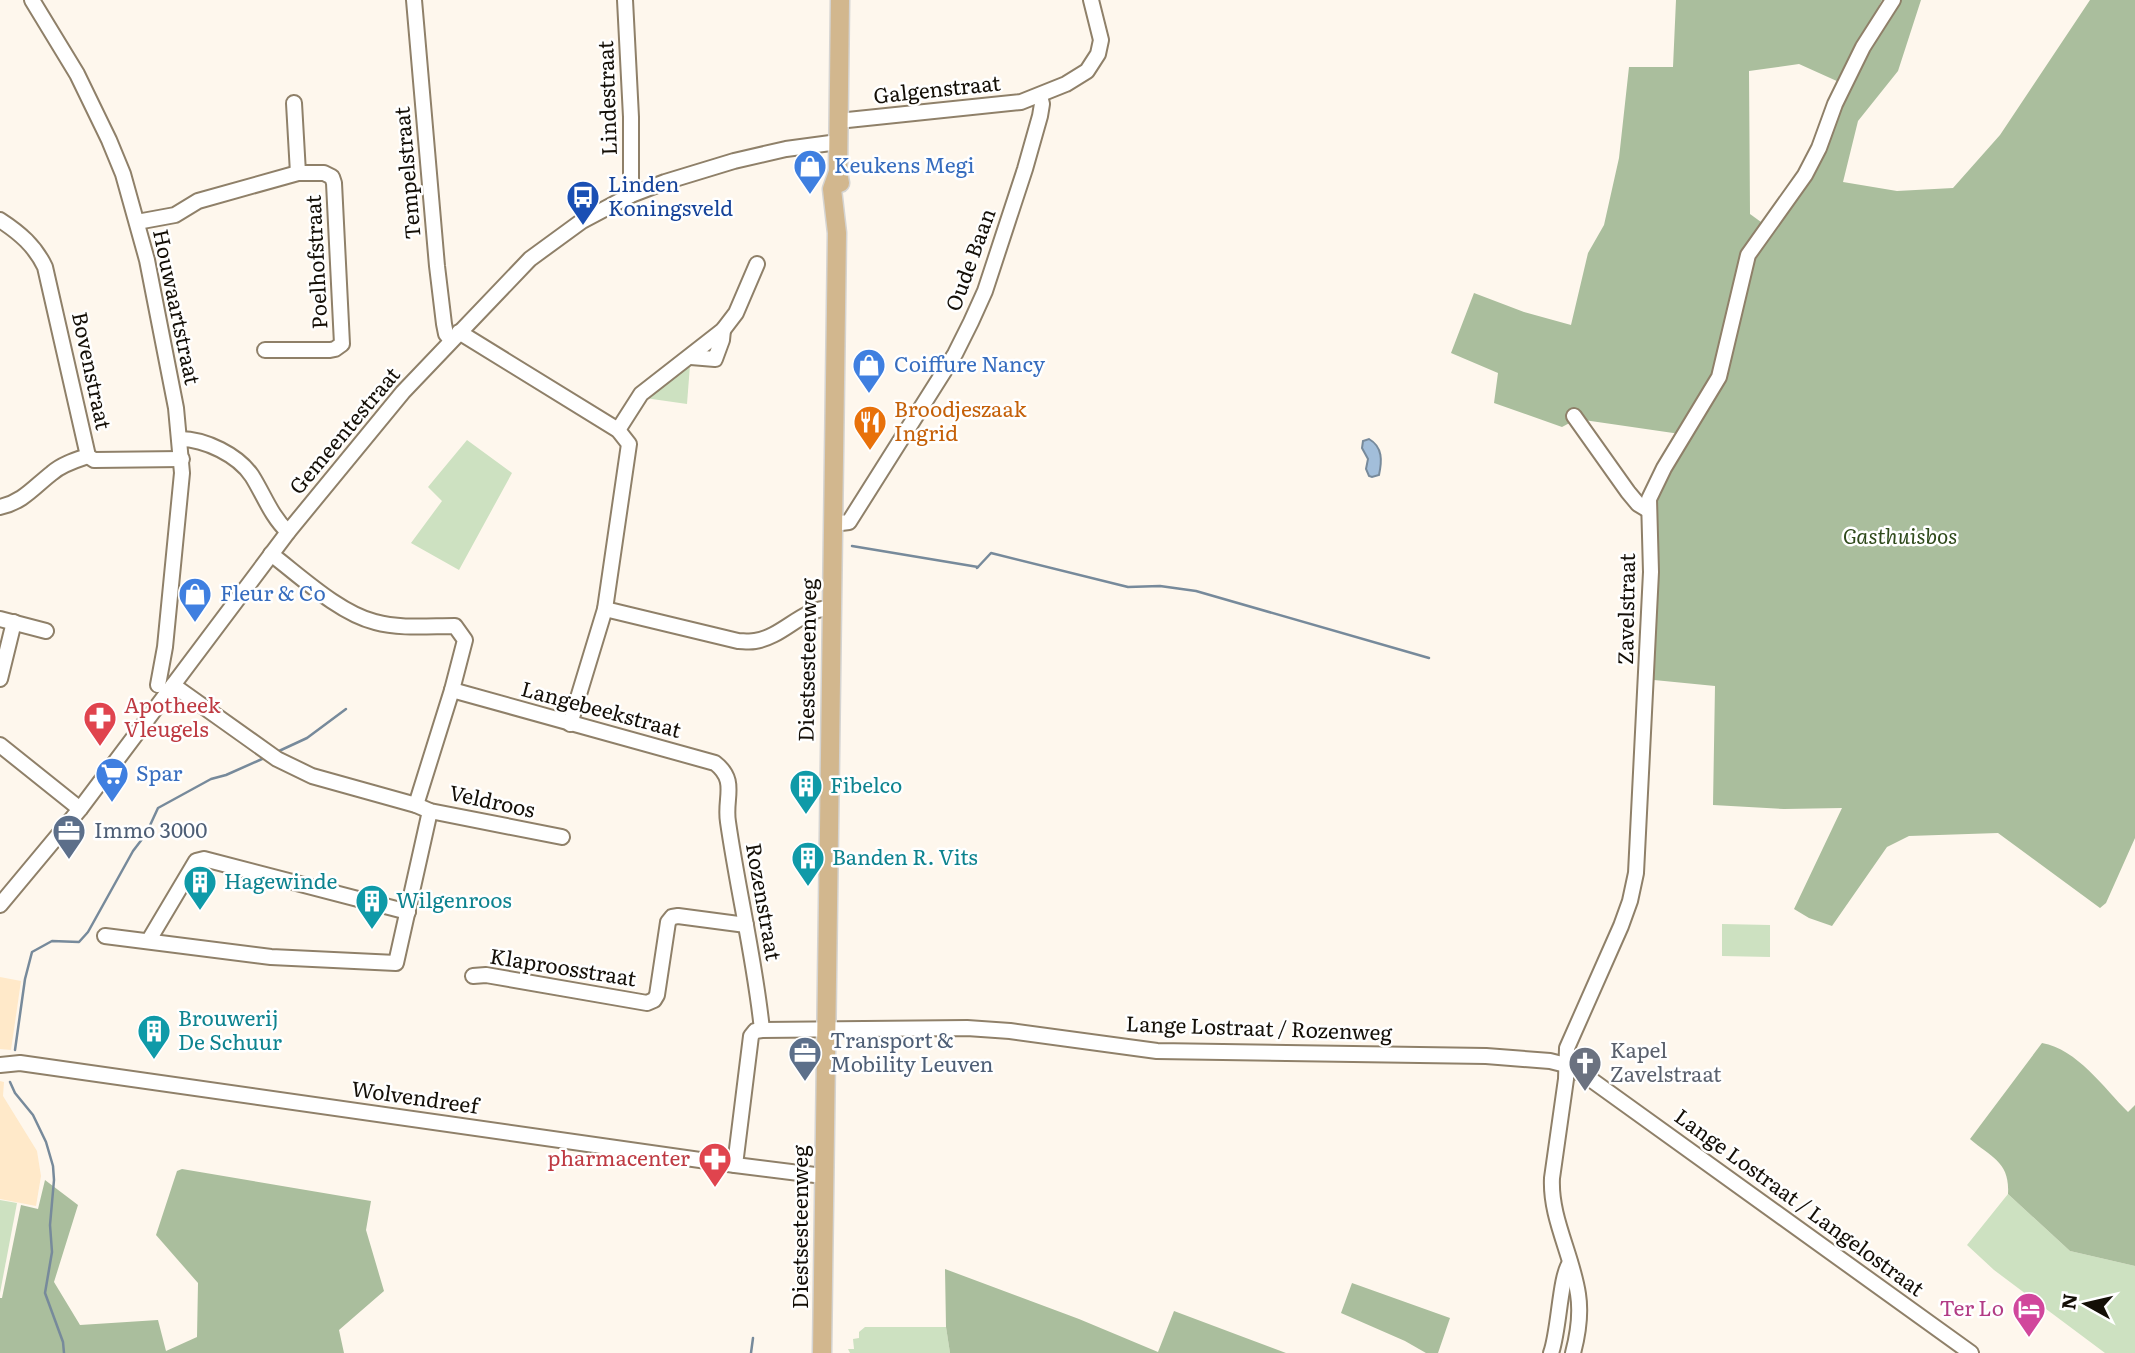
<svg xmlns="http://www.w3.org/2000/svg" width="2135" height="1353" font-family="Literata,serif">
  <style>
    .built { fill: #ffe9c9 }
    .green { fill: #cde1c1 }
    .forest { fill: #aabe9d }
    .water { fill: #a2beda; stroke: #778a9b; stroke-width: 2 }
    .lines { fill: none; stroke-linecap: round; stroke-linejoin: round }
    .stream { stroke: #778a9b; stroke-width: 2.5 }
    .minor-casing { stroke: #8f8069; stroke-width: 18 }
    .major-casing { stroke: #d5d4d2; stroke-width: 21 }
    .minor { stroke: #fff; stroke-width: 14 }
    .major { stroke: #d2b78e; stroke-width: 18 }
    .labels { text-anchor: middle; stroke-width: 5; stroke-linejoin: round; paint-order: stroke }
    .street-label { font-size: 21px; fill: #140f07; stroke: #fff }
    .shop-label { font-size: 21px; fill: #366cbe; stroke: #fff; text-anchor: start }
    .transit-label { font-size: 21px; fill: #164399; stroke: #fff; text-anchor: start }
    .food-label { font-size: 21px; fill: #c56008; stroke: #fff; text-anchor: start }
    .park-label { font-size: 21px; font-style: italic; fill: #2f4a1b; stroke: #fff }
    .health-label { font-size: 21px; fill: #be3a42; stroke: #fff; text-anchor: start }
    .culture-label { font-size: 21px; fill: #0d838f; stroke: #fff; text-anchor: start }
    .service-label { font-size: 21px; fill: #4e5e75; stroke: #fff; text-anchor: start }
    .worship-label { font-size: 21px; fill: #5b616d; stroke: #fff; text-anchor: start }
    .hotel-label { font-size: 21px; fill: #b23c85; stroke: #fff; text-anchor: end }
  </style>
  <rect width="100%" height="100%" fill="#fef7ed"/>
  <g class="built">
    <polygon points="0,977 21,981 11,1050 0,1049"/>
    <polygon points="0,1081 4,1082 3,1096 37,1151 41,1176 36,1206 0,1199"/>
  </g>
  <g class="green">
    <polygon points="690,365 687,404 645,398"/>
    <polygon points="467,440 512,473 459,570 411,543 442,501 428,487"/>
    <polygon points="1722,924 1770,925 1770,957 1722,956"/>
    <polygon points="2008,1194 2070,1251 2135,1266 2135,1353 2105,1353 1994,1270 1967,1245"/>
    <polygon points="0,1200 17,1203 0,1293"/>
    <polygon points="865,1327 946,1327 950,1353 850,1353 848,1349 854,1349 853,1339 859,1338 859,1332"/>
  </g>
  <g class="forest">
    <polygon points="1676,0 1882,0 1839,82 1799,64 1749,71 1750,214 1772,230 1816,172 1836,108 1889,0 1921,0 1898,71 1858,121 1843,182 1897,191 1953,188 2000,135 2090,0 2135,0 2135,838 2106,903 2100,908 1998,833 1909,836 1887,847 1832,926 1809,918 1794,909 1842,808 1784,809 1713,805 1715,686 1654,680 1657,493 1687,435 1577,419 1562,427 1494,403 1498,373 1451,353 1474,293 1524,312 1571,325 1588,253 1604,225 1619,158 1629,67 1673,67"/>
    <path d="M2042,1043C2077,1049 2104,1088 2128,1112L2135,1105V1266L2070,1251L2008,1194C2010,1162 1992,1158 1970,1139Z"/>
    <polygon points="182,1169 371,1201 366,1230 384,1291 339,1330 344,1353 0,1353 0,1298 2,1298 21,1205 38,1209 45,1180 78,1205 54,1282 80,1325 158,1320 166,1351 197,1337 198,1283 156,1235 177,1171"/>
    <polygon points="945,1269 1079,1319 1158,1352 1174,1311 1286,1353 950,1353 946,1327"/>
    <polygon points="1352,1283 1450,1318 1438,1353 1426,1353 1405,1341 1341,1313"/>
  </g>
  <path class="water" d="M1369,439C1383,447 1382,461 1379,475L1372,477L1369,476L1366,469L1368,459L1362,448L1363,441Z"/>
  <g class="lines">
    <g class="stream">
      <polyline points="852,546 978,567"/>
      <polyline points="977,568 991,553 1128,587 1160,586 1196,591 1429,658"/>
      <polyline points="279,751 307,738 346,709"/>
      <polyline points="15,1050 25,979 32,952 52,941 79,942 88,932 133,851 146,834 158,808 211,779 226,775 262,759"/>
      <polyline points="10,1082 15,1093 33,1115 46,1142 53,1166 54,1180 50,1225 52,1252 45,1293 63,1342 64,1353"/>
      <polyline points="751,1353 753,1338"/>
    </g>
    <defs>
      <g id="minor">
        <polyline points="32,0 77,74 109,140 123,174 147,260 176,408 182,473 165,647 158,685"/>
        <polyline points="414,0 437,266 444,324 446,334 451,340"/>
        <polyline points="625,0 631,117 631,195"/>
        <polyline points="294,103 298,173"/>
        <polyline points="838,121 1021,102 1066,84 1087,71 1098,54 1101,40 1091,0"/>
        <path d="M0,220C20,233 35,246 45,267L88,456L94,460L182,459"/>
        <polyline points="137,222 175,215 198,201 298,173 324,173 332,177 334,183 342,344 335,349 330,350 265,350"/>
        <polyline points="459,332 618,430 629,444 605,609 570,724"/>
        <polyline points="691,357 715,359 722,340 723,330"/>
        <polyline points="1574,416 1628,492 1638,504 1648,510"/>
        <polyline points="618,430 641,394 723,330 736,313 757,264"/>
        <path d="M180,439C205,439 238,455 252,476C264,495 271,516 288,532"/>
        <path d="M0,507C23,502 34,487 52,473C62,464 76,460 88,456"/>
        <polyline points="833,524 849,522 955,354 971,322 985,291 1025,169 1040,116 1042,104 1040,96"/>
        <path d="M271,554C300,576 339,613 375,622C400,629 429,626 455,626L465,640L452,690L416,805"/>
        <path d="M605,609L738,641C743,641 749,642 755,641C783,637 802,608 831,608"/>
        <polyline points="0,619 46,631"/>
        <polyline points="0,679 14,622"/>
        <polyline points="173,685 277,759 312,776 416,805 430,811 562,837"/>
        <path d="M452,690L715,763C738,781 724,798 728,822C738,892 755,960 762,1030L755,1031L751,1036L735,1165"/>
        <polyline points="0,745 80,809"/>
        <polyline points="0,905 80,809 288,532 403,392 530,259 582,221 631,195 665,182 734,161 786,149 838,142"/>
        <polyline points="105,936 271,957 396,963 430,811"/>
        <polyline points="149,940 196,861 204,859 408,912"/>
        <polyline points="473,976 486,975 647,1003 654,1000 657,995 668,922 672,917 678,916 746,925"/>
        <polyline points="762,1030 967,1028 1010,1031 1157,1051 1486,1056 1550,1061 1566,1065 1586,1076 1971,1353"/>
        <polyline points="0,1065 20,1063 735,1165 823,1176"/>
        <path d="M1551,1353C1559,1332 1560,1275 1570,1263"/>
        <path d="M1573,1353C1578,1334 1581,1313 1578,1294C1572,1254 1550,1218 1552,1178L1566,1079L1567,1048L1621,926L1630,901L1636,873L1651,572L1649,499L1664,468L1719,377L1748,255L1805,175L1819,148L1835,104L1863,47L1893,0"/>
      </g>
      <g id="major">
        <polyline points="840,0 838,172 840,183"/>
        <polyline points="822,1353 837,233 832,189 838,172"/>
      </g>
    </defs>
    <use href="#minor" class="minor-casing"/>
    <use href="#major" class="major-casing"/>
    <use href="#minor" class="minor"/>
    <use href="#major" class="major"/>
  </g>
  <defs>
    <symbol id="shop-pin" viewBox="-11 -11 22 30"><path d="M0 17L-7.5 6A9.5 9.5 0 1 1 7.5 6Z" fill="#3f7fe0" stroke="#fff"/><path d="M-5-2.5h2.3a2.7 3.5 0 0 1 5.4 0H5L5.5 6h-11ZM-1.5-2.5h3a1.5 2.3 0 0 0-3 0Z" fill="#fff"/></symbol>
    <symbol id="bus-pin" viewBox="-11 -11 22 30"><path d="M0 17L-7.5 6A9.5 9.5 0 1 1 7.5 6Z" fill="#1a4fb4" stroke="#fff"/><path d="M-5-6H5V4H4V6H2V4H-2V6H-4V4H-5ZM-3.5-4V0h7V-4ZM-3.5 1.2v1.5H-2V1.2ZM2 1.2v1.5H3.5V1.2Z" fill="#fff"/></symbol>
    <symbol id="restaurant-pin" viewBox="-11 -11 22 30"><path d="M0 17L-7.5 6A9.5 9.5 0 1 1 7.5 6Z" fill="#e8710a" stroke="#fff"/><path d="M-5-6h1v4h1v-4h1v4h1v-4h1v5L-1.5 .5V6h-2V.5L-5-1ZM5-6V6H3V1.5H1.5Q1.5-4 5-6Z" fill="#fff"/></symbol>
    <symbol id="pharmacy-pin" viewBox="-11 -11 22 30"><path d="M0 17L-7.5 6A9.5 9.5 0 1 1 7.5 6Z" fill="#e0444e" stroke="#fff"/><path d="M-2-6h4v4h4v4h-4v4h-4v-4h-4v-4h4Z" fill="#fff"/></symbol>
    <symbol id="supermarket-pin" viewBox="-11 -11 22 30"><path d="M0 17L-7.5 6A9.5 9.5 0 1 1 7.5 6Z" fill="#3f7fe0" stroke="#fff"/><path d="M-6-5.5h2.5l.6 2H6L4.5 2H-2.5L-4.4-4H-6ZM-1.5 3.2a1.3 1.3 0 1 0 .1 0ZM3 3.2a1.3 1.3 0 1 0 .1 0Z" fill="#fff"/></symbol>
    <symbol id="building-pin" viewBox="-11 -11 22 30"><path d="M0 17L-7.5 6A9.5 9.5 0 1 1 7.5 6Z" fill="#0f9aa8" stroke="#fff"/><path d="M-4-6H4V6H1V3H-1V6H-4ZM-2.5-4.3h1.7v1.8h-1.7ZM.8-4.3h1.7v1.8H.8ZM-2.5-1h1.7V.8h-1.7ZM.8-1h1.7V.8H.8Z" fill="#fff"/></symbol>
    <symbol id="office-pin" viewBox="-11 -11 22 30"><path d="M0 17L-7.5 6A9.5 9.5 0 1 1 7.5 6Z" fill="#5c6f8a" stroke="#fff"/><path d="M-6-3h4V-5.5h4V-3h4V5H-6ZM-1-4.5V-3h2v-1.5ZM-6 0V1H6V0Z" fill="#fff"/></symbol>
    <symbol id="church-pin" viewBox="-11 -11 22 30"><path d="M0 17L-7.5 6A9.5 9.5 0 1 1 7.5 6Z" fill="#6b7280" stroke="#fff"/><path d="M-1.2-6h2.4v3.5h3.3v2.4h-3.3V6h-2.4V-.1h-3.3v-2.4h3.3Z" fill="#fff"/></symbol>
    <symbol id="hotel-pin" viewBox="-11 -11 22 30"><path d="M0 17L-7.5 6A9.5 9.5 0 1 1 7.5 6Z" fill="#d1479c" stroke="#fff"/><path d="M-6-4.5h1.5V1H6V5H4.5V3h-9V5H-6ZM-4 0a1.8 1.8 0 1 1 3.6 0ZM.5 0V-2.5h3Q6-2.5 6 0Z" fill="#fff"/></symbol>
  </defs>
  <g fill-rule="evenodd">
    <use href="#shop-pin" x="791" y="147" width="38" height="52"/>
    <use href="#bus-pin" x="564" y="178" width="38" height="52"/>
    <use href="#shop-pin" x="850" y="346" width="38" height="52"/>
    <use href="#restaurant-pin" x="851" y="403" width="38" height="52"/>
    <use href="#shop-pin" x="176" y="575" width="38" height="52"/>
    <use href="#pharmacy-pin" x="81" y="699" width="38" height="52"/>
    <use href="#supermarket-pin" x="93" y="755" width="38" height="52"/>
    <use href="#building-pin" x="787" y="767" width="38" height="52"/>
    <use href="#office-pin" x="50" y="812" width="38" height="52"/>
    <use href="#building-pin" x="789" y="839" width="38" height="52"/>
    <use href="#building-pin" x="181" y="863" width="38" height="52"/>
    <use href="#building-pin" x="353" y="882" width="38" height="52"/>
    <use href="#building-pin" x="135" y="1012" width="38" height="52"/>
    <use href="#office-pin" x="786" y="1034" width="38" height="52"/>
    <use href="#church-pin" x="1566" y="1044" width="38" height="52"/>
    <use href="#pharmacy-pin" x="696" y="1140" width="38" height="52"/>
    <use href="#hotel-pin" x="2010" y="1290" width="38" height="52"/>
  </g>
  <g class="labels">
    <g class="street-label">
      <text transform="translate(937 90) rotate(-6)" y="7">Galgenstraat</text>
      <text transform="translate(608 98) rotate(-92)" y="7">Lindestraat</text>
      <text transform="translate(408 173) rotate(-95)" y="7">Tempelstraat</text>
      <text transform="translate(971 260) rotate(-70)" y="7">Oude Baan</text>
      <text transform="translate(317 262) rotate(-93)" y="7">Poelhofstraat</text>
      <text transform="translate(176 307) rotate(78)" y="7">Houwaartstraat</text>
      <text transform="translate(91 371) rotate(78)" y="7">Bovenstraat</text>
      <text transform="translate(345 431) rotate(-50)" y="7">Gemeentestraat</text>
      <text transform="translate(1627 609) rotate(-89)" y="7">Zavelstraat</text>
      <text transform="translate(808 660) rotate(-89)" y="7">Diestsesteenweg</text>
      <text transform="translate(601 710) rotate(15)" y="7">Langebeekstraat</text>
      <text transform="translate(492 802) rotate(12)" y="7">Veldroos</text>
      <text transform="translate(763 902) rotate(80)" y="7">Rozenstraat</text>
      <text transform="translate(563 968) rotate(9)" y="7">Klaproosstraat</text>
      <text transform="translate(1259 1029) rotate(2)" y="7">Lange Lostraat / Rozenweg</text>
      <text transform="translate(415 1098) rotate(8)" y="7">Wolvendreef</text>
      <text transform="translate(1799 1203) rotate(36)" y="7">Lange Lostraat / Langelostraat</text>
      <text transform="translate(801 1227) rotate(-90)" y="7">Diestsesteenweg</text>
    </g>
    <g class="shop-label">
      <text x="834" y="173">Keukens Megi</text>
      <text x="894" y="372">Coiffure Nancy</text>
      <text x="220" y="601">Fleur &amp; Co</text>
      <text x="136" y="781">Spar</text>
    </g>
    <g class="transit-label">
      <text x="608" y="192">Linden<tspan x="608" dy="24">Koningsveld</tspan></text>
    </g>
    <g class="food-label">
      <text x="894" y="417">Broodjeszaak<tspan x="894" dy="24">Ingrid</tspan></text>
    </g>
    <g class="park-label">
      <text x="1900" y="544">Gasthuisbos</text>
    </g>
    <g class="health-label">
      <text x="124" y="713">Apotheek<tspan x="124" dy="24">Vleugels</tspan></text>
      <text x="690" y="1166" text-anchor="end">pharmacenter</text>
    </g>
    <g class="culture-label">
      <text x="830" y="793">Fibelco</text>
      <text x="832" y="865">Banden R. Vits</text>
      <text x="224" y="889">Hagewinde</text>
      <text x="396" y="908">Wilgenroos</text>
      <text x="178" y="1026">Brouwerij<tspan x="178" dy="24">De Schuur</tspan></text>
    </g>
    <g class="service-label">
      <text x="94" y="838">Immo 3000</text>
      <text x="830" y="1048">Transport &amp;<tspan x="830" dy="24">Mobility Leuven</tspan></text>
    </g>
    <g class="worship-label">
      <text x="1610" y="1058">Kapel<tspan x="1610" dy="24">Zavelstraat</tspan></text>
    </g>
    <g class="hotel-label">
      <text x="2004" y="1316">Ter Lo</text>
    </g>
  </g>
  <g transform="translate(2086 1304) rotate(278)" stroke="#ffffff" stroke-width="5" paint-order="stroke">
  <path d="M0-5L12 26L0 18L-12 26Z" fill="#140f07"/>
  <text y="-10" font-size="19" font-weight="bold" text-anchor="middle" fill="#140f07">N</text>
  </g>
</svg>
